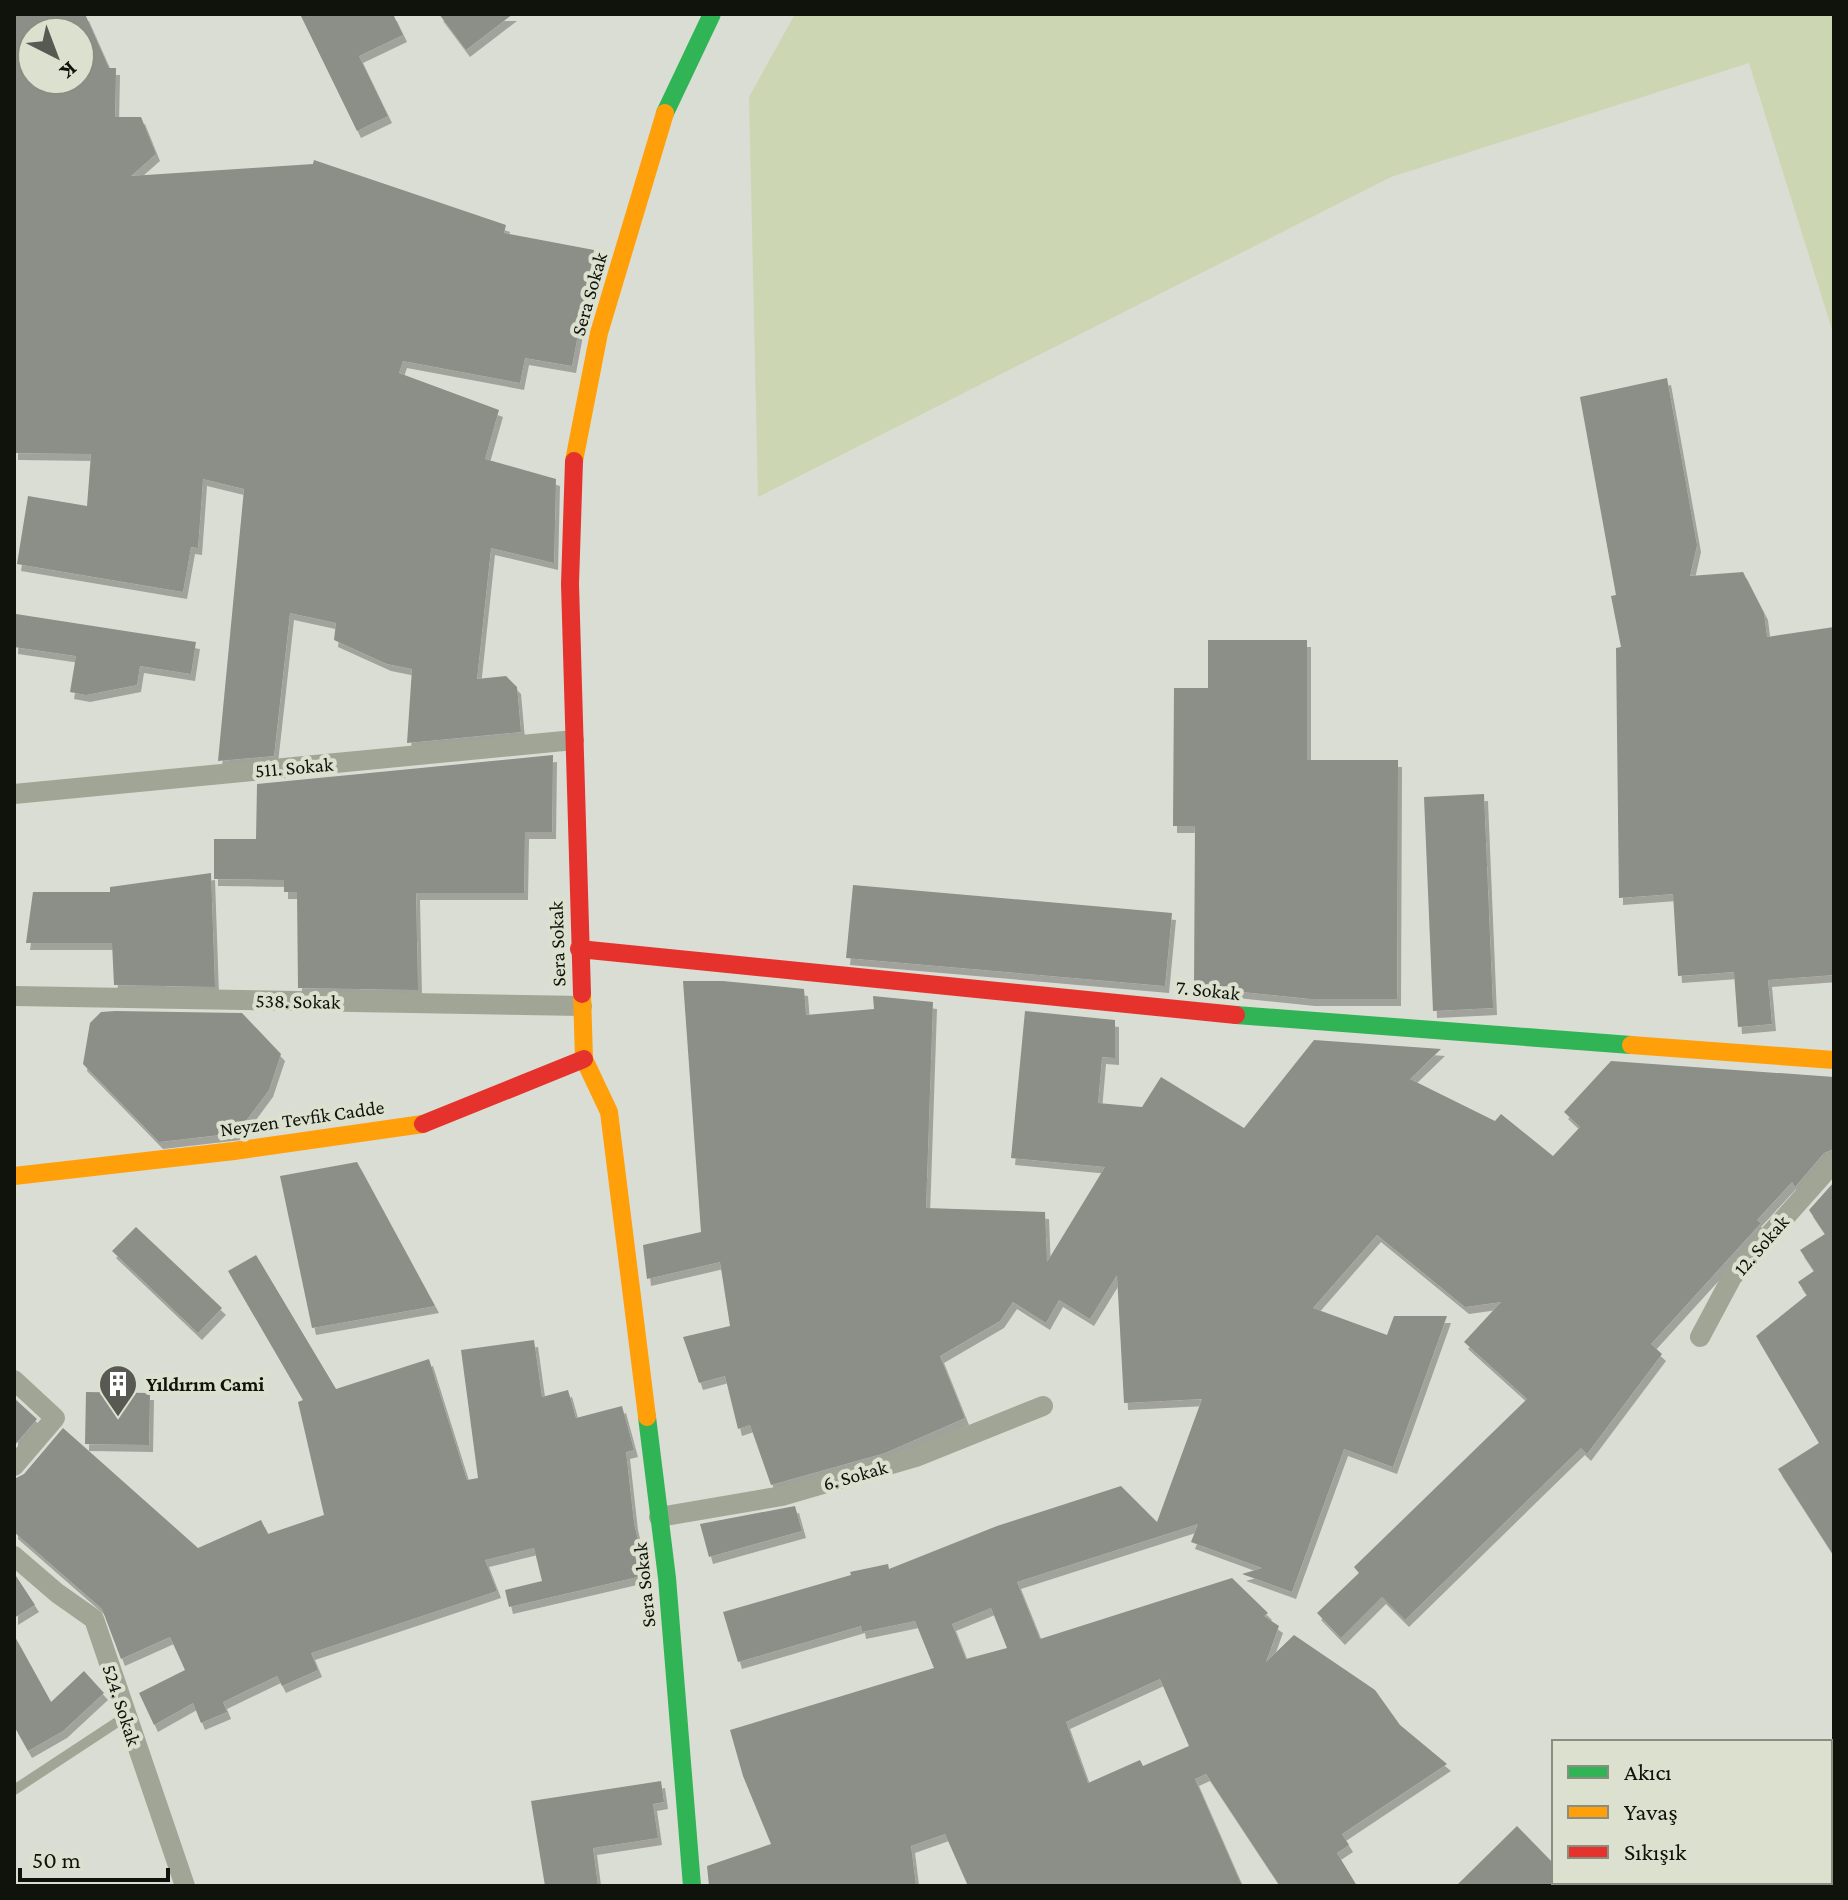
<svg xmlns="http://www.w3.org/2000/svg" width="1848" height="1900" font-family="'Crimson Pro',serif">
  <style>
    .green { fill: #cdd6b3 }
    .building { fill: #8c8f87; fill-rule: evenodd; filter: url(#shadow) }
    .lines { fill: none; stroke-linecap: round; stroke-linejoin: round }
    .lane { stroke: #a1a595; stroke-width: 10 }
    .street { stroke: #a1a595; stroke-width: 20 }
    .fast { stroke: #30b455; stroke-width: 18 }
    .slow { stroke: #ff9f0a; stroke-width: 18 }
    .jam { stroke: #e5322d; stroke-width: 18 }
    .labels { text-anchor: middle; stroke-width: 8; stroke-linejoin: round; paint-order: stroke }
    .street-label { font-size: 20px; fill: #10120c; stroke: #dce1cf }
    .poi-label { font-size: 20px; font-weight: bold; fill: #10120c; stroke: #dce1cf; text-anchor: start }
  </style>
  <defs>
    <filter id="shadow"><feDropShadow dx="4" dy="7" stdDeviation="0" flood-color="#0004"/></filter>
  </defs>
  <rect width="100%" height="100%" fill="#daddd3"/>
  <polygon class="green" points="795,14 1834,14 1834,336 1749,63 1391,177 758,497 749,97"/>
  <g class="building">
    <path d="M14,14H85L109,68H116L115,117H141L156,154L131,176L313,164L314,160L506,225L504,233L594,250L572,366L525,358L520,383L403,361L399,373L499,410L485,459L556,479L554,563L491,548L477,679L506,676L517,687L521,732L407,743L412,669L387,664L334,640L336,623L290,613L274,756L218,761L244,489L203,479L198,548L191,547L183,592L17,564L28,496L87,506L91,454L14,453ZM32,32H80V80H32Z"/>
    <polygon points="300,14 393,14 403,35 359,56 388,116 357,131"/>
    <polygon points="439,14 513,14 466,50"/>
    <polygon points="1667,378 1697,545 1690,576 1743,572 1764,613 1767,637 1834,627 1834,975 1768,980 1772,1024 1738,1027 1734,972 1678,976 1673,894 1619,898 1616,648 1621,647 1611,596 1616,595 1580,397"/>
    <polygon points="16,614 196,642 191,674 140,666 137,685 86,695 70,692 76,656 14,647"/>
    <polygon points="1208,640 1307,640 1307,760 1398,760 1397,999 1311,999 1194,987 1195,826 1173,826 1174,688 1208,688"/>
    <polygon points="553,755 552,832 525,832 524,893 416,893 418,990 298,988 297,892 284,892 284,880 214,879 214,839 256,839 257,784"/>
    <polygon points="1484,794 1493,1008 1433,1011 1424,797"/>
    <polygon points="211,873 215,987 114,985 112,943 26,943 33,892 110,892 110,887"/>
    <polygon points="853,885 1172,913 1165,986 846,958"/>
    <path d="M683,981H723L804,989L806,1015L874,1009L873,996L933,1002L926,1208L1045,1212L1047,1262L1105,1167L1011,1158L1025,1011L1115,1020V1058L1102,1057L1098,1103L1142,1107L1161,1077L1244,1128L1314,1040L1441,1049L1410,1079L1495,1121L1501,1114L1553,1156L1580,1127L1564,1112L1611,1061L1834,1077V1149L1824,1153L1795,1187L1792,1182L1757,1220L1761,1223L1651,1344L1662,1354L1587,1454L1581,1448L1405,1620L1382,1597L1341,1638L1317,1613L1359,1573L1354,1567L1527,1399L1464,1342L1501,1302L1465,1307L1377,1235L1313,1308L1387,1335L1394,1316H1447L1393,1467L1344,1449L1292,1592L1242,1574L1262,1568L1191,1542L1198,1524L1017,1582L1040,1639L1232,1578L1268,1613L1264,1616L1279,1626L1266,1662L1294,1635L1375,1690L1400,1725L1447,1764L1342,1834L1349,1845L1337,1853L1357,1886H1280L1206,1774L1195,1779L1242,1886H968L945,1834L911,1846L916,1886H709L707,1866L771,1844L743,1776L730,1730L934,1668L915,1621L862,1632L861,1626L738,1662L723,1612L851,1575L850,1572L888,1564L889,1569L997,1526L1121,1486L1157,1522L1202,1399L1124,1403L1117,1275L1090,1319L1059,1300L1046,1323L1013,1302L1000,1321L940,1356L965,1418L885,1453L771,1485L750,1425L738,1429L725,1376L699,1383L683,1337L730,1326L720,1262L647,1279L643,1245L701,1232ZM991,1608L1007,1648L966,1659L952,1624ZM1160,1679L1189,1746L1143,1766L1140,1760L1088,1783L1066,1722Z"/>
    <polygon points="115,1011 242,1013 281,1054 269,1090 237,1133 159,1142 83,1064 90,1023 101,1012"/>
    <polygon points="357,1162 435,1306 312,1328 280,1176"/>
    <polygon points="1834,1182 1834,1556 1778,1469 1819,1443 1756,1336 1807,1295 1798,1282 1814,1271 1800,1250 1825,1234 1809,1210"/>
    <polygon points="136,1227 222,1308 198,1333 112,1251"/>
    <polygon points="256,1255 336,1389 429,1359 467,1480 478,1478 461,1350 534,1340 542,1397 568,1390 576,1418 622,1406 634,1450 626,1452 634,1523 646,1575 509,1607 505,1590 542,1581 534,1548 485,1560 497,1591 311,1653 318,1670 282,1686 277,1676 223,1702 227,1712 201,1723 193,1703 154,1725 139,1693 185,1670 170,1637 121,1659 102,1609 14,1532 14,1479 24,1474 63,1428 198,1548 261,1520 268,1534 324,1515 298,1402 303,1400 228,1271"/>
    <polygon points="86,1392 150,1393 149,1445 85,1444"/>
    <polygon points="14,1398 37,1419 14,1446"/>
    <polygon points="795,1506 802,1531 709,1557 700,1524"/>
    <polygon points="14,1573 35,1605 14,1618"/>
    <polygon points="14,1635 51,1702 84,1671 104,1693 63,1731 28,1751 14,1726"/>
    <polygon points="661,1781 664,1802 653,1804 658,1838 593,1848 598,1886 545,1886 531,1801"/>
    <polygon points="1517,1826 1554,1864 1554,1886 1456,1886"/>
  </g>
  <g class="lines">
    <polyline class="lane" points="14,1790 125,1717"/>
    <g class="street">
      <polyline points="14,794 574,740"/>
      <polyline points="14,996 582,1006"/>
      <polyline points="1700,1337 1732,1277 1834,1162"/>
      <polyline points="14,1380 55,1418 14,1466"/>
      <polyline points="659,1517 782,1496 916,1457 1043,1406"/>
      <polyline points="14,1556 57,1593 94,1619 185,1886"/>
    </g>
    <g class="fast">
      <polyline points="665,113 712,14"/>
      <polyline points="1236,1015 1631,1045"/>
      <polyline points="647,1417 667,1578 692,1886"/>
    </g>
    <g class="slow">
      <polyline points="574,461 599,333 665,113"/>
      <polyline points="582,994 584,1059 609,1112 647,1417"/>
      <polyline points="1631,1045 1834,1060"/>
      <polyline points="14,1176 234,1151 423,1124"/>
    </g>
    <g class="jam">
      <polyline points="574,461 570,584 582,994"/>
      <polyline points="579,949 1236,1015"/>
      <polyline points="423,1124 584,1059"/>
    </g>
  </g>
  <defs>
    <symbol id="building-pin" viewBox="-11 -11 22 30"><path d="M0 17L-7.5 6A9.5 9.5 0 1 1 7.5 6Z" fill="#575952" stroke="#dce1cf"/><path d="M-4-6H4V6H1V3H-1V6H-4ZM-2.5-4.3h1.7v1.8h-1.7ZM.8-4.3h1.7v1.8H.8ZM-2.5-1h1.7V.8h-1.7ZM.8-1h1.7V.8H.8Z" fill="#fff"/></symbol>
  </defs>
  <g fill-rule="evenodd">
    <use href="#building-pin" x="96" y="1362" width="44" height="60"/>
  </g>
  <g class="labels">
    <g class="street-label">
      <text transform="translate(589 294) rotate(-74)" y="7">Sera Sokak</text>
      <text transform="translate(294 767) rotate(-5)" y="7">511. Sokak</text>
      <text transform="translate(557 944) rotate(-92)" y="7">Sera Sokak</text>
      <text transform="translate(1208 990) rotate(6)" y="7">7. Sokak</text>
      <text transform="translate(298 1001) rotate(1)" y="7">538. Sokak</text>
      <text transform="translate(302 1118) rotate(-8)" y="7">Neyzen Tevfik Cadde</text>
      <text transform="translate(1761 1245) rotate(-49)" y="7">12. Sokak</text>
      <text transform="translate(855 1475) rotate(-16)" y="7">6. Sokak</text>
      <text transform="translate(644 1585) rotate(-96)" y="7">Sera Sokak</text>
      <text transform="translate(122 1705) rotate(72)" y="7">524. Sokak</text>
    </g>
    <g class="poi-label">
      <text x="146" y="1391">Yıldırım Cami</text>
    </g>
  </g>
  <rect width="1848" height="1900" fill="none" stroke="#10120c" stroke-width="32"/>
  <rect x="1552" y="1740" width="280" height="144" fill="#dce1cf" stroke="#8a8e81" stroke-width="2"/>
  <rect x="1568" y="1766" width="40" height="12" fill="#30b455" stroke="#8a8e81" stroke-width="2"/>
  <text x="1624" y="1780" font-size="24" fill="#10120c">Akıcı</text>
  <rect x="1568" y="1806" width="40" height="12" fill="#ff9f0a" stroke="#8a8e81" stroke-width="2"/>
  <text x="1624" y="1820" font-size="24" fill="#10120c">Yavaş</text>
  <rect x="1568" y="1846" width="40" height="12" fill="#e5322d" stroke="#8a8e81" stroke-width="2"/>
  <text x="1624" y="1860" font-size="24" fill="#10120c">Sıkışık</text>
  <g transform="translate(56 56) rotate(138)"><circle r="38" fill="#dce1cf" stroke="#8a8e81" stroke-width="2"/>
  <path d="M0-6L14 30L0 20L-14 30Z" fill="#575952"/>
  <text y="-12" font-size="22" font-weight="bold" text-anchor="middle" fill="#10120c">K</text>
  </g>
  <path d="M20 1868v12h148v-12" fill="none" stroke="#10120c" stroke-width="4"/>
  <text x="32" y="1868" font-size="24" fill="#10120c" stroke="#dce1cf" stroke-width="6" paint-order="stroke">50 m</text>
</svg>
